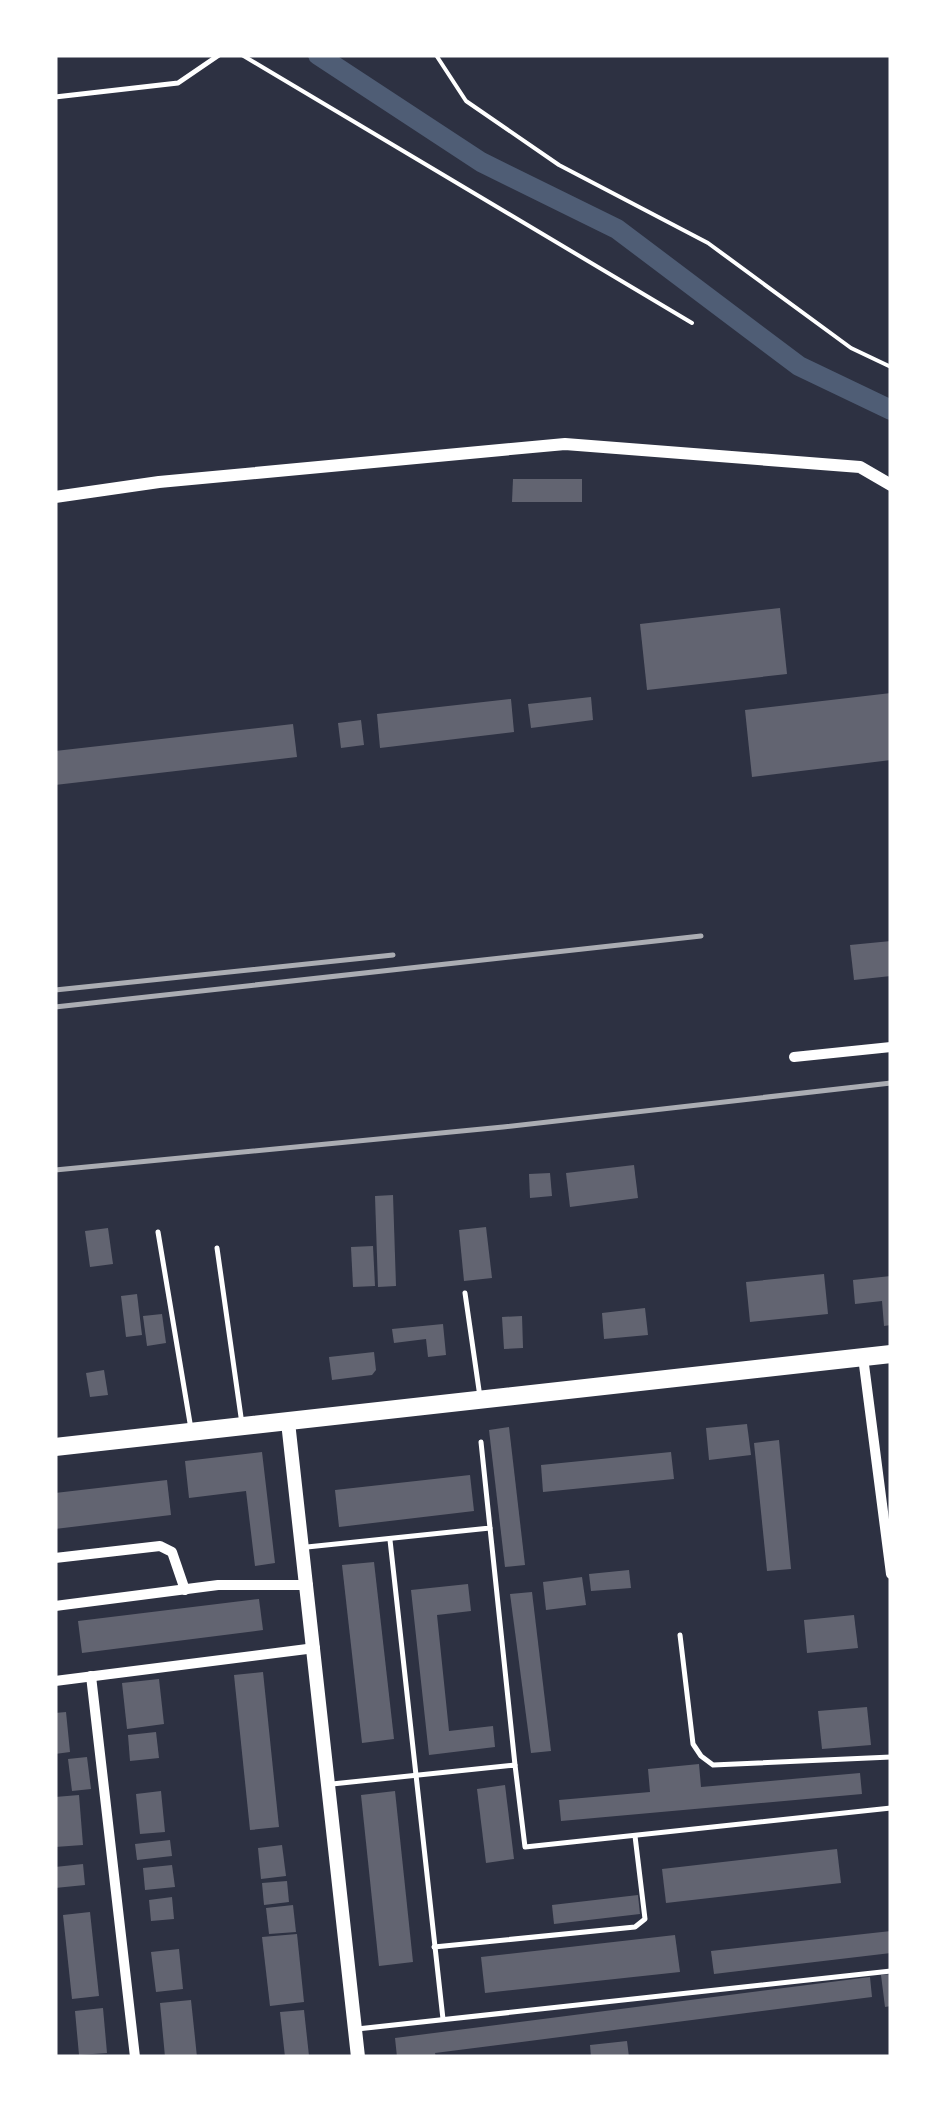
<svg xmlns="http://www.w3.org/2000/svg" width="946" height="2112" font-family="Roboto,sans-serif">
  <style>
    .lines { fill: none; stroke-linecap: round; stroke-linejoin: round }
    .canal { stroke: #4f5d75; stroke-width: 20 }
    .building { fill: #626471 }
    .path { stroke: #fff; stroke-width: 4 }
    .service { stroke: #fff; stroke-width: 5 }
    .minor { stroke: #fff; stroke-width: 10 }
    .tertiary { stroke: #fff; stroke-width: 12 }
    .secondary { stroke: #fff; stroke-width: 14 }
    .trunk { stroke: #fff; stroke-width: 18 }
    .rail { stroke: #abadb3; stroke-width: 5 }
  </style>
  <rect width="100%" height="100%" fill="#2d3142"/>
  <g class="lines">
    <polyline class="canal" points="318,55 481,162 617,229 799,366 891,410"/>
  </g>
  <g class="building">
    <polygon points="513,479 582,479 582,502 512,502"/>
    <polygon points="780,608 787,674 647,690 640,624"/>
    <polygon points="891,693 891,760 752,777 745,710"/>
    <polygon points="591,697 593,720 531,728 528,704"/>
    <polygon points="511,699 514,732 380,748 377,714"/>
    <polygon points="361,720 364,745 341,748 338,723"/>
    <polygon points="293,724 297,757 55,785 55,751"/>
    <polygon points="891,941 891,976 854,980 850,945"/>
    <polygon points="634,1165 638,1198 570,1207 566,1173"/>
    <polygon points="550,1173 552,1196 530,1198 529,1174"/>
    <polygon points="393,1195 396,1286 378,1287 375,1196"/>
    <polygon points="486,1227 492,1278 464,1281 459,1230"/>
    <polygon points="108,1228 113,1264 90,1267 85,1231"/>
    <polygon points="373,1246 375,1286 353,1287 351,1247"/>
    <polygon points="824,1274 828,1314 750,1322 746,1282"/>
    <polygon points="891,1276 891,1325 884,1326 882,1301 855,1304 853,1280"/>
    <polygon points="137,1294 142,1335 126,1337 121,1296"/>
    <polygon points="645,1308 648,1335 604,1339 602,1313"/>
    <polygon points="162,1314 166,1343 147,1346 143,1316"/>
    <polygon points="522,1316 523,1348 504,1349 502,1317"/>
    <polygon points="443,1324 446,1355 428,1357 426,1339 394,1343 392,1329"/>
    <polygon points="374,1352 376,1370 372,1375 332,1380 329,1357"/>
    <polygon points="104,1370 108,1395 90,1397 86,1373"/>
    <polygon points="747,1424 751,1455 709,1460 706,1428"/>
    <polygon points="509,1427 525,1565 505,1567 489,1430"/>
    <polygon points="779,1440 791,1569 767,1571 754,1443"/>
    <polygon points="262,1452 275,1563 255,1566 246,1491 189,1498 185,1461"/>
    <polygon points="671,1452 674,1479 543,1492 541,1465"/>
    <polygon points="470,1475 474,1511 339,1527 335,1490"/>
    <polygon points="167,1480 171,1515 55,1529 55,1493"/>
    <polygon points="374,1562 394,1739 362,1743 342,1565"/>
    <polygon points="629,1570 631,1588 591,1591 589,1574"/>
    <polygon points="582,1577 586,1605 546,1610 543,1582"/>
    <polygon points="468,1584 471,1611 437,1615 449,1731 493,1726 495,1747 429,1755 411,1590"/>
    <polygon points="532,1592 551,1751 531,1753 510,1594"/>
    <polygon points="259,1599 263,1630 82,1653 78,1621"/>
    <polygon points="854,1615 858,1648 807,1653 804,1620"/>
    <polygon points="263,1672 279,1827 250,1830 234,1675"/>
    <polygon points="159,1679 164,1724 127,1729 122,1683"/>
    <polygon points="867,1707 871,1745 822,1749 818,1711"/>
    <polygon points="66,1712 70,1752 55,1754 55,1713"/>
    <polygon points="156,1732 159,1758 130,1761 128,1735"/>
    <polygon points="87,1757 91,1789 72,1791 68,1759"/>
    <polygon points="699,1764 701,1787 860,1773 862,1794 561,1821 559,1800 650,1792 648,1769"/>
    <polygon points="505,1785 514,1859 486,1863 477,1789"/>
    <polygon points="161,1791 165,1832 140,1834 136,1794"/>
    <polygon points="395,1791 413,1962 379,1966 361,1795"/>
    <polygon points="79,1795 83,1845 55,1847 55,1797"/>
    <polygon points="170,1840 172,1856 137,1860 135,1844"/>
    <polygon points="282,1845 286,1876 261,1879 258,1848"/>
    <polygon points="837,1849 841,1883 666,1903 662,1869"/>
    <polygon points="83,1864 85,1885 55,1888 55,1867"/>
    <polygon points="172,1865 175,1887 145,1890 143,1868"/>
    <polygon points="287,1881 289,1902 264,1905 262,1883"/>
    <polygon points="638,1895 640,1914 554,1924 552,1905"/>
    <polygon points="172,1897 174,1919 151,1921 149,1900"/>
    <polygon points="293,1905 296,1932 269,1934 266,1908"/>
    <polygon points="90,1912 99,1996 72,1999 63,1915"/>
    <polygon points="891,1931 891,1953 714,1974 711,1951"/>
    <polygon points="297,1934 304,2002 270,2006 262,1937"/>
    <polygon points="675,1935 680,1972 485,1993 481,1957"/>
    <polygon points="179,1949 183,1989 156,1992 151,1952"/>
    <polygon points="891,1974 891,2006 885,2007 881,1975"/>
    <polygon points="870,1977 872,1997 435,2053 436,2057 397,2057 395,2038"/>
    <polygon points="191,2000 197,2057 165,2057 160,2003"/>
    <polygon points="103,2008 107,2053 79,2055 75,2011"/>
    <polygon points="304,2010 309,2056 285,2057 280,2012"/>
    <polygon points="627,2041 629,2057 591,2057 590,2045"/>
  </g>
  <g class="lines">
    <g class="path">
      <polyline points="242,55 692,323"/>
      <polyline points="436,55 466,101 559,165 708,243 851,348 891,367"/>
    </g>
    <g class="service">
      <polyline points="55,97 178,83 219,55"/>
      <polyline points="158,1232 191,1429"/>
      <polyline points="217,1248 242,1424"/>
      <polyline points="465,1293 480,1397"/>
      <polyline points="490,1528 515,1765"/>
      <polyline points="390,1540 443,2019"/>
      <polyline points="307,1547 490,1528 481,1442"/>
      <polyline points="680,1635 693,1744 701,1756 713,1765 891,1757"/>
      <polyline points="332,1784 515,1765 525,1847 891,1808"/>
      <polyline points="434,1947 635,1927 645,1919 635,1836"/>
      <polyline points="357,2029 891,1971"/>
    </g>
    <g class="minor">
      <polyline points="794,1057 891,1047"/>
      <polyline points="863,1357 891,1574"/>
      <polyline points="55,1558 160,1546 172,1552 185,1590"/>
      <polyline points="55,1606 218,1585 308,1585"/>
      <polyline points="91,1676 135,2057"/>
      <polyline points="55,1681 315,1648"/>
    </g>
    <polyline class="tertiary" points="55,497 159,482 565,444 860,467 891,485"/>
    <polyline class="secondary" points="288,1422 358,2057"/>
    <polyline class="trunk" points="55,1447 891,1354"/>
    <g class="rail">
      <polyline points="55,990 393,955"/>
      <polyline points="55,1007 701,936"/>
      <polyline points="55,1170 503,1127 891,1083"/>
    </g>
  </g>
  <rect width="946" height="2112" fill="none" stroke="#ffffff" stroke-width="115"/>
</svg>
